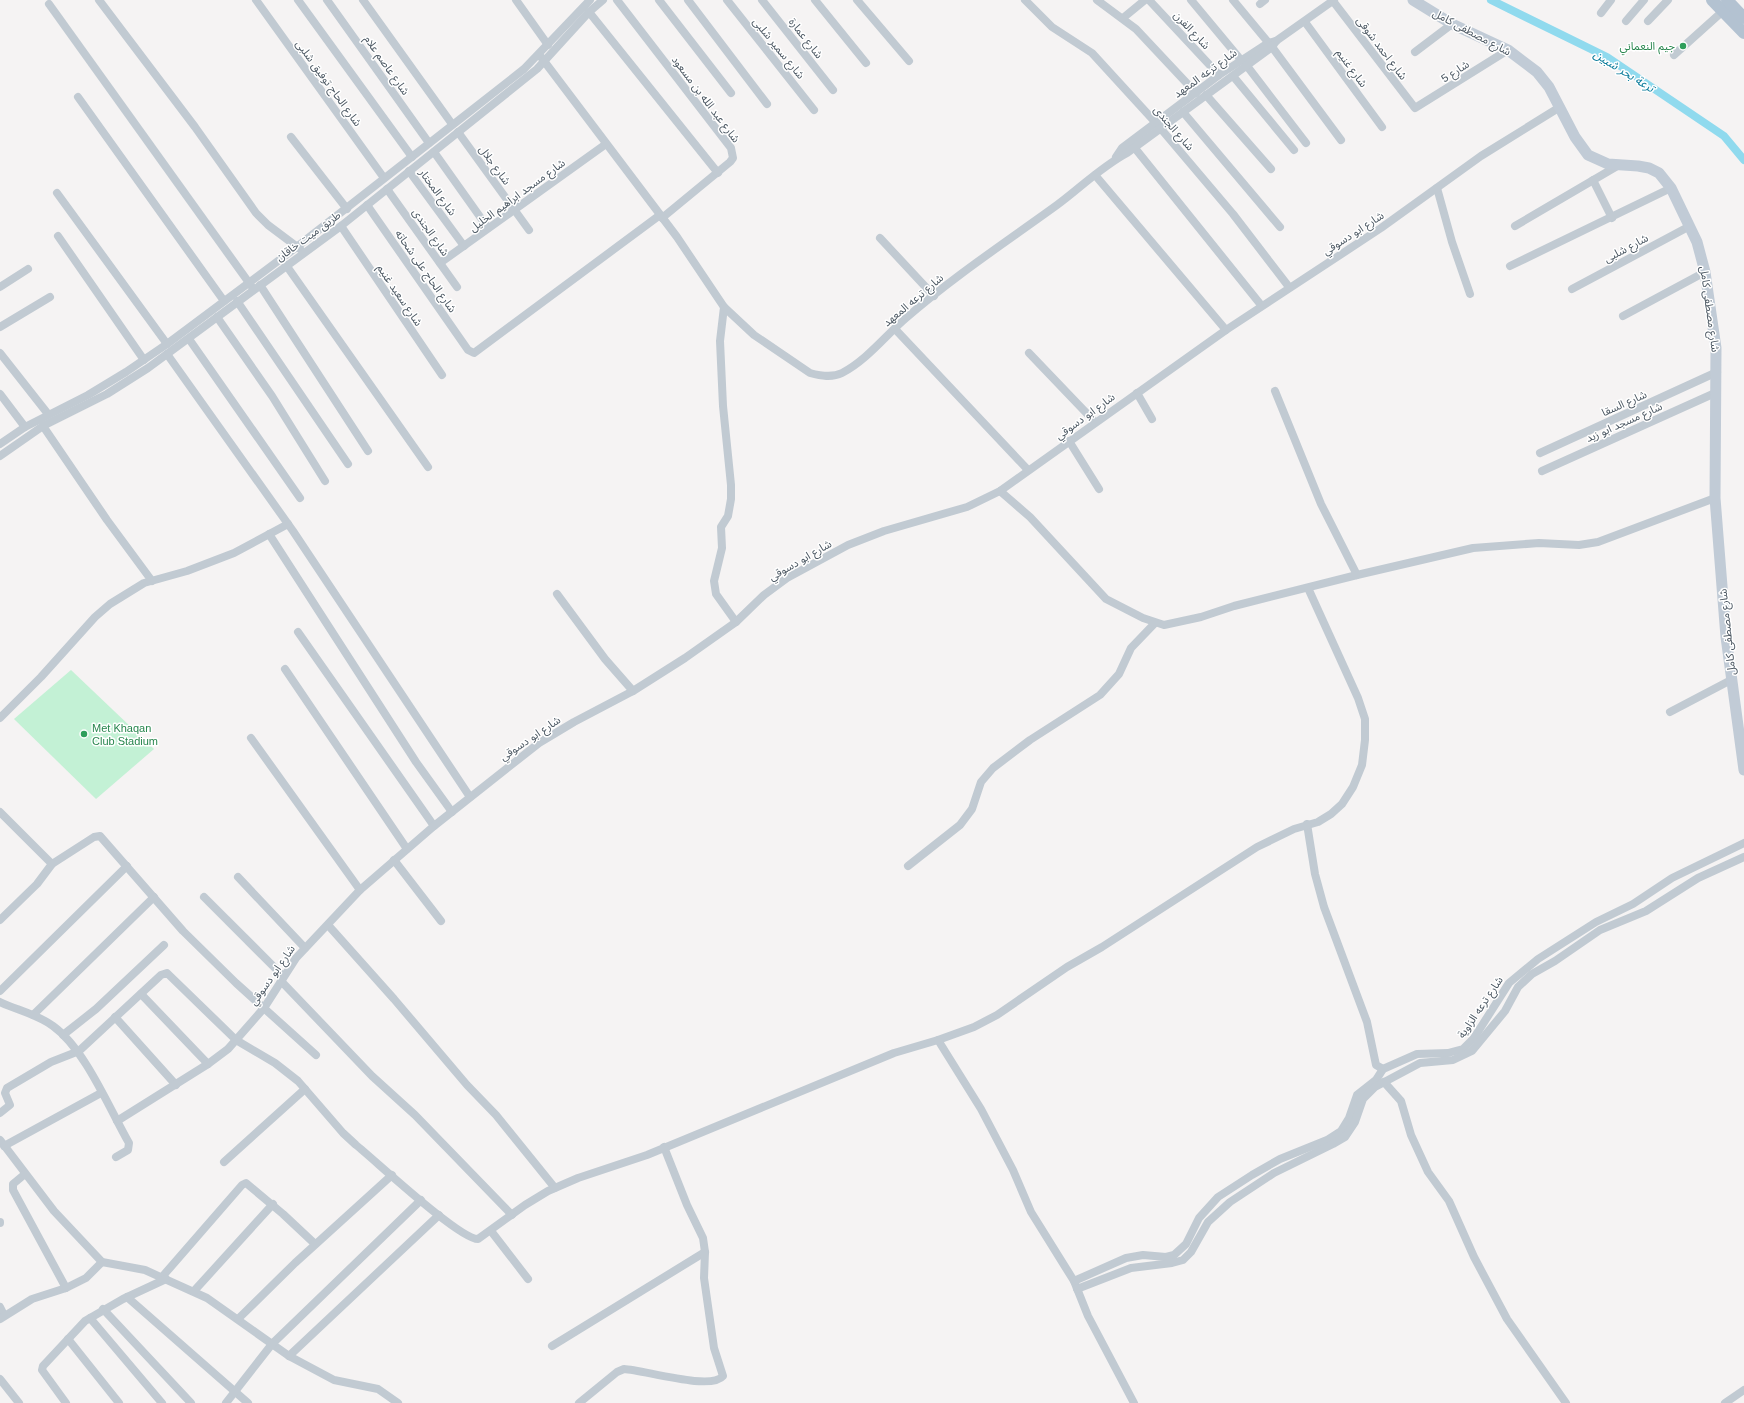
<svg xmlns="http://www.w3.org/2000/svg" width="1744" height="1403" font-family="Helvetica,'Noto Sans Arabic',sans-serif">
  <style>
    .pitch { fill: #c3f1d5 }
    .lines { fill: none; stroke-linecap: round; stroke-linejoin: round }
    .canal { stroke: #90daee; stroke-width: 8 }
    .street { stroke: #c1cad2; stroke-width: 8 }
    .secondary { stroke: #c1cbd6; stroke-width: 11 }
    .primary { stroke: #b3c2d1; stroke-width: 12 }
    .leisure-dot { fill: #2e9e5b; stroke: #fff; stroke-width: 1.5 }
    .labels { text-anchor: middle; stroke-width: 3; stroke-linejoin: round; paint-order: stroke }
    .street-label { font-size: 11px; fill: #4a5661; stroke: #fff }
    .leisure-label { font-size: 11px; fill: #27864d; stroke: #fff; text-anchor: end }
    .water-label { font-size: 12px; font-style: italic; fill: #0c7c9b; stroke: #fff }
  </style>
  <rect width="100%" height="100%" fill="#f5f3f3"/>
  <polygon class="pitch" points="71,670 154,749 96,799 14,719"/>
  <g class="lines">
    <polyline class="canal" points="1491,0 1607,57 1724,136 1744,160"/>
    <g class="street">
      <polyline points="99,0 195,127 256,213 268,225 300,249"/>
      <polyline points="256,0 384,178"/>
      <polyline points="298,0 412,157"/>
      <polyline points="327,0 429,143"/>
      <polyline points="363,0 452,124"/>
      <polyline points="516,0 548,45"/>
      <polyline points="617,0 731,148 733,158 730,162 662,218"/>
      <polyline points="659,0 731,93"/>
      <polyline points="688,0 767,104"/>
      <polyline points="727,0 814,110"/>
      <polyline points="762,0 833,90"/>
      <polyline points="815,0 866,63"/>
      <polyline points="857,0 909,61"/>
      <polyline points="1025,0 1052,27 1092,53 1156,123 1233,214 1289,287"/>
      <polyline points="1097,0 1136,29 1196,93"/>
      <polyline points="1149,0 1219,75"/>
      <polyline points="1191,0 1241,60"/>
      <polyline points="1233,0 1272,47 1341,140"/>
      <polyline points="1333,1 1415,108 1508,50"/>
      <polyline points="49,4 252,287"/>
      <polyline points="1260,4 1265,0"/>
      <polyline points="589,12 718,173"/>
      <polyline points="1601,13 1611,0"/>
      <polyline points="1123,18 1145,0"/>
      <polyline points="1626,21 1644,0"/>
      <polyline points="1648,21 1668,0"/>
      <polyline points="1305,22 1382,127"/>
      <polyline points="1415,52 1452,24"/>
      <polyline points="1674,55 1723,11"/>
      <polyline points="541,57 677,237 724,307 720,341 723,406 731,485 731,499 728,516 721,527 722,548 714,581 716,594 736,622"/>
      <polyline points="1247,66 1306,143"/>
      <polyline points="1233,76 1294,150"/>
      <polyline points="1206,95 1271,169"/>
      <polyline points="78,97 224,301"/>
      <polyline points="1183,112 1280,227"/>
      <polyline points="458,132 529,230"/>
      <polyline points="291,137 347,209"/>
      <polyline points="1134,147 1261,305"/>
      <polyline points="434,152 488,228"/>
      <polyline points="1116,157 1122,148 1219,75 1268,43 1276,41"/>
      <polyline points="409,171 464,246"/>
      <polyline points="1095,175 1226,330"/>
      <polyline points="1593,180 1612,218"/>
      <polyline points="1437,188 1452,242 1470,294"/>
      <polyline points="387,189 457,287"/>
      <polyline points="57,193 167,344"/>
      <polyline points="367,205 468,350 474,353 660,215"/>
      <polyline points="341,226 442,375"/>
      <polyline points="1515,226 1619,165"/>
      <polyline points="58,236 144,360"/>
      <polyline points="880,238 934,296"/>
      <polyline points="440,263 606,144"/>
      <polyline points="286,265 428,467"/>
      <polyline points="1510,266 1671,188"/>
      <polyline points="260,285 368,451"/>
      <polyline points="0,287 28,269"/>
      <polyline points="1572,289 1690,226"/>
      <polyline points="237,301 348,464"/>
      <path d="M724,307L754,335L810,373C821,376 832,378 842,373C867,360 886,335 906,318C953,277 1006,242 1057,205C1080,188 1101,167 1127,153L1272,47L1276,41L1334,0"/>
      <polyline points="1623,316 1705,272"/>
      <polyline points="217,317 272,396 325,481"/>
      <polyline points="0,327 50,297"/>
      <polyline points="895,329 1028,470"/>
      <polyline points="189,339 300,498"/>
      <polyline points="0,353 48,414"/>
      <polyline points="1029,353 1095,422"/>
      <polyline points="167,354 293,531 470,797"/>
      <polyline points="1275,391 1321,504 1357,575"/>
      <polyline points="1137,393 1152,419"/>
      <polyline points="0,394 25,427"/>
      <polyline points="43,426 107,520 152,581"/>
      <polyline points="1069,441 1099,489"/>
      <polyline points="0,444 25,427 88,395 126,372 167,344 298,246 524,69 590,0"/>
      <polyline points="1540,453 1717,372"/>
      <polyline points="0,456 43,426 107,394 148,368 341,226 537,69 589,12 603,0"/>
      <polyline points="1542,471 1715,393"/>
      <polyline points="1000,491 1030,517 1106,599 1143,618 1164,625 1201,617 1234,606 1357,575 1473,548 1539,543 1579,545 1598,542 1715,498"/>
      <polyline points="269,534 416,762 452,812"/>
      <polyline points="557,594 605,659 633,691"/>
      <polyline points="298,632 434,826"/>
      <polyline points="285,669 407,849"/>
      <polyline points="1670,712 1731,680"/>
      <polyline points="0,718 41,677 95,617 110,604 144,583 187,571 234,553 288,524"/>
      <polyline points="251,738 360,890"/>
      <polyline points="0,812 52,864 37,884 0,920"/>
      <polyline points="1307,824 1315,874 1324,907 1367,1022 1376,1065 1383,1069"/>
      <polyline points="394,860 441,921"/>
      <polyline points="52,864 94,837 100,836 183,931 236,983 316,1055"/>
      <polyline points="908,866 960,825 972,809 981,782 993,768 1030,740 1100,695 1119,674 1131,648 1155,623"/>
      <polyline points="238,877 305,948"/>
      <polyline points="204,897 283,976"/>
      <polyline points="328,925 394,999 467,1085 496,1115 555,1188"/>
      <polyline points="281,981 372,1076 415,1115 512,1215"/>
      <polyline points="0,991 127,866"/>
      <polyline points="141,994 208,1064"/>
      <path d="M0,1002C17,1010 37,1014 53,1026C85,1049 109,1108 129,1143L128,1150L116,1157"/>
      <polyline points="33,1015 154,897"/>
      <polyline points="115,1017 176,1085"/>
      <polyline points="63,1035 96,1009 164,945"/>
      <polyline points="938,1040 974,1027 997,1015 1067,967 1102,947 1257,847 1294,829 1318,822 1331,814 1342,804 1353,787 1362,765 1365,740 1365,719 1358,698 1308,588"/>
      <polyline points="1384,1082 1401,1101 1411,1135 1428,1172 1449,1201 1474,1257 1507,1319 1566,1403"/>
      <path d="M0,1113L10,1105L5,1093L7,1088L51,1062L79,1051L161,975L167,973L236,1040L275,1063L298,1081L343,1133L356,1145C376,1161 459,1239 478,1239L525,1205L548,1191L578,1178L647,1155L894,1053L938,1040L981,1109L1013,1170L1031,1212L1074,1281L1088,1316L1134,1403"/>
      <polyline points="117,1121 208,1064 228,1049 264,1008 296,958 360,890 434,826 539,743 574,722 633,691 685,658 736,622 764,595 787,578 848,545 884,531 967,507 1000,491 1226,330 1381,228 1481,156 1560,107"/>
      <polyline points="0,1140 54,1211 102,1262 145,1270 207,1298 289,1356 334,1380 378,1389 398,1403"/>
      <polyline points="4,1146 101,1093"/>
      <polyline points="224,1162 305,1089"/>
      <polyline points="25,1174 13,1184 13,1190 66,1288"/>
      <polyline points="0,1222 0,1223"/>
      <polyline points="491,1231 528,1279"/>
      <polyline points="162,1277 242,1185 246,1183 283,1214 315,1244"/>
      <polyline points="1074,1281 1126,1258 1143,1255 1166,1257 1174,1255 1186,1244 1199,1218 1218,1197 1252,1175 1280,1159 1327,1140 1341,1131 1349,1118 1357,1095 1376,1080 1383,1069 1417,1054 1448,1053 1463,1049 1474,1038 1509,983 1538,959 1596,922 1633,904 1672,878 1744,843"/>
      <polyline points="1077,1289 1131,1268 1172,1263 1183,1260 1191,1252 1208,1222 1230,1202 1274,1173 1333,1144 1345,1137 1355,1122 1363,1099 1375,1087 1420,1063 1453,1060 1472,1051 1505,1011 1518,987 1532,974 1555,961 1600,930 1646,911 1698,878 1744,857"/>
      <polyline points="194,1291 273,1204"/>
      <polyline points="127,1297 248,1403"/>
      <polyline points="0,1307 4,1315"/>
      <polyline points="103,1309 191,1403"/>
      <polyline points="90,1318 162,1403"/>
      <polyline points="0,1319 32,1299 66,1288 86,1278 102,1262"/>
      <polyline points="238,1319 295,1263 392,1175"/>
      <polyline points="68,1339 119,1403"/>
      <polyline points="552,1346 705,1252"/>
      <polyline points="289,1356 439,1215"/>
      <polyline points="0,1379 19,1403"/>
      <polyline points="66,1403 42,1370 43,1366 85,1321 123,1299 166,1279"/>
      <polyline points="226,1403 272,1344 421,1200"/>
      <path d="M579,1403L617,1372L624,1369C644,1370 711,1391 723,1376L714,1348L704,1278L705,1252L703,1238L687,1205L664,1147"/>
      <polyline points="1725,1403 1744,1390"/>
    </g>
    <polyline class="secondary" points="1413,0 1452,24 1508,50 1537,72 1549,87 1575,137 1588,155 1608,164 1638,166 1649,168 1659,173 1671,188 1697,242 1705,272 1716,348 1715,498 1726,637 1744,770"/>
    <g class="primary">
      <polyline points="1712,0 1744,33"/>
      <polyline points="1727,0 1744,18"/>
    </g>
  </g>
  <g class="leisure-dot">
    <circle cx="1683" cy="46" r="4"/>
    <circle cx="84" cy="734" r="4"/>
  </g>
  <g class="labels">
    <g class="street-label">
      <text transform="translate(1192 30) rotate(47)" y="4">شارع الفرن</text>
      <text transform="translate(1472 32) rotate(28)" y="4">شارع مصطفى كامل</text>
      <text transform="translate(806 38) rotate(52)" y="4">شارع عمارة</text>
      <text transform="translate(779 48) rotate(51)" y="4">شارع سمير شلبى</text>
      <text transform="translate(1382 48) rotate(53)" y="4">شارع احمد شوقى</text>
      <text transform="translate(387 65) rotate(55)" y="4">شارع عاصم علام</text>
      <text transform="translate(1352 68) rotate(54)" y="4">شارع غنيم</text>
      <text transform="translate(1455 71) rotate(-33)" y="4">شارع 5</text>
      <text transform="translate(1205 73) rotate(-36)" y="4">شارع ترعه المعهد</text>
      <text transform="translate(329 83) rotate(54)" y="4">شارع الحاج توفيق شلبى</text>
      <text transform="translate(706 99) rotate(53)" y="4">شارع عبد الله بن مسعود</text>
      <text transform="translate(1174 128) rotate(49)" y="4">شارع الجندى</text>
      <text transform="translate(495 165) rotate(54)" y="4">شارع جلال</text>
      <text transform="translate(438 192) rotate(54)" y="4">شارع المختار</text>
      <text transform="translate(517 195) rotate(-36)" y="4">شارع مسجد ابراهيم الخليل</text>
      <text transform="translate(431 232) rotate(55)" y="4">شارع الجندى</text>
      <text transform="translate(1353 233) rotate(-33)" y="4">شارع ابو دسوقي</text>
      <text transform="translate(308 236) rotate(-36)" y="4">طريق ميت خاقان</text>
      <text transform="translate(1626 248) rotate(-28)" y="4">شارع شلبى</text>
      <text transform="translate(426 271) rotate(55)" y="4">شارع الحاج على شحاته</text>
      <text transform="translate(400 295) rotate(56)" y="4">شارع سعيد غنيم</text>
      <text transform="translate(913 300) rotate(-40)" y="4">شارع ترعه المعهد</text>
      <text transform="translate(1710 309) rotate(82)" y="4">شارع مصطفى كامل</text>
      <text transform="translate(1624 403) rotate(-24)" y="4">شارع السقا</text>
      <text transform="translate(1085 416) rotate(-36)" y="4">شارع ابو دسوقي</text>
      <text transform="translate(1624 422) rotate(-24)" y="4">شارع مسجد ابو زيد</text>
      <text transform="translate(800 560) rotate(-30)" y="4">شارع ابو دسوقي</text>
      <text transform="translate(1727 632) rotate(-96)" y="4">شارع مصطفى كامل</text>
      <text transform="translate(530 738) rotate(-34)" y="4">شارع ابو دسوقي</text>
      <text transform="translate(272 975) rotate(-55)" y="4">شارع ابو دسوقي</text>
      <text transform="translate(1480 1007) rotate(-56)" y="4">شارع ترعه الزاوية</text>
    </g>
    <g class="leisure-label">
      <text x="1675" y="50">جيم النعماني</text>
      <text x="92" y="732" text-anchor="start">Met Khaqan<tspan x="92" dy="13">Club Stadium</tspan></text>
    </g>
    <g class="water-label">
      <text transform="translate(1624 71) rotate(32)" y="4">ترعة بحر شبين</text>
    </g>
  </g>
</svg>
